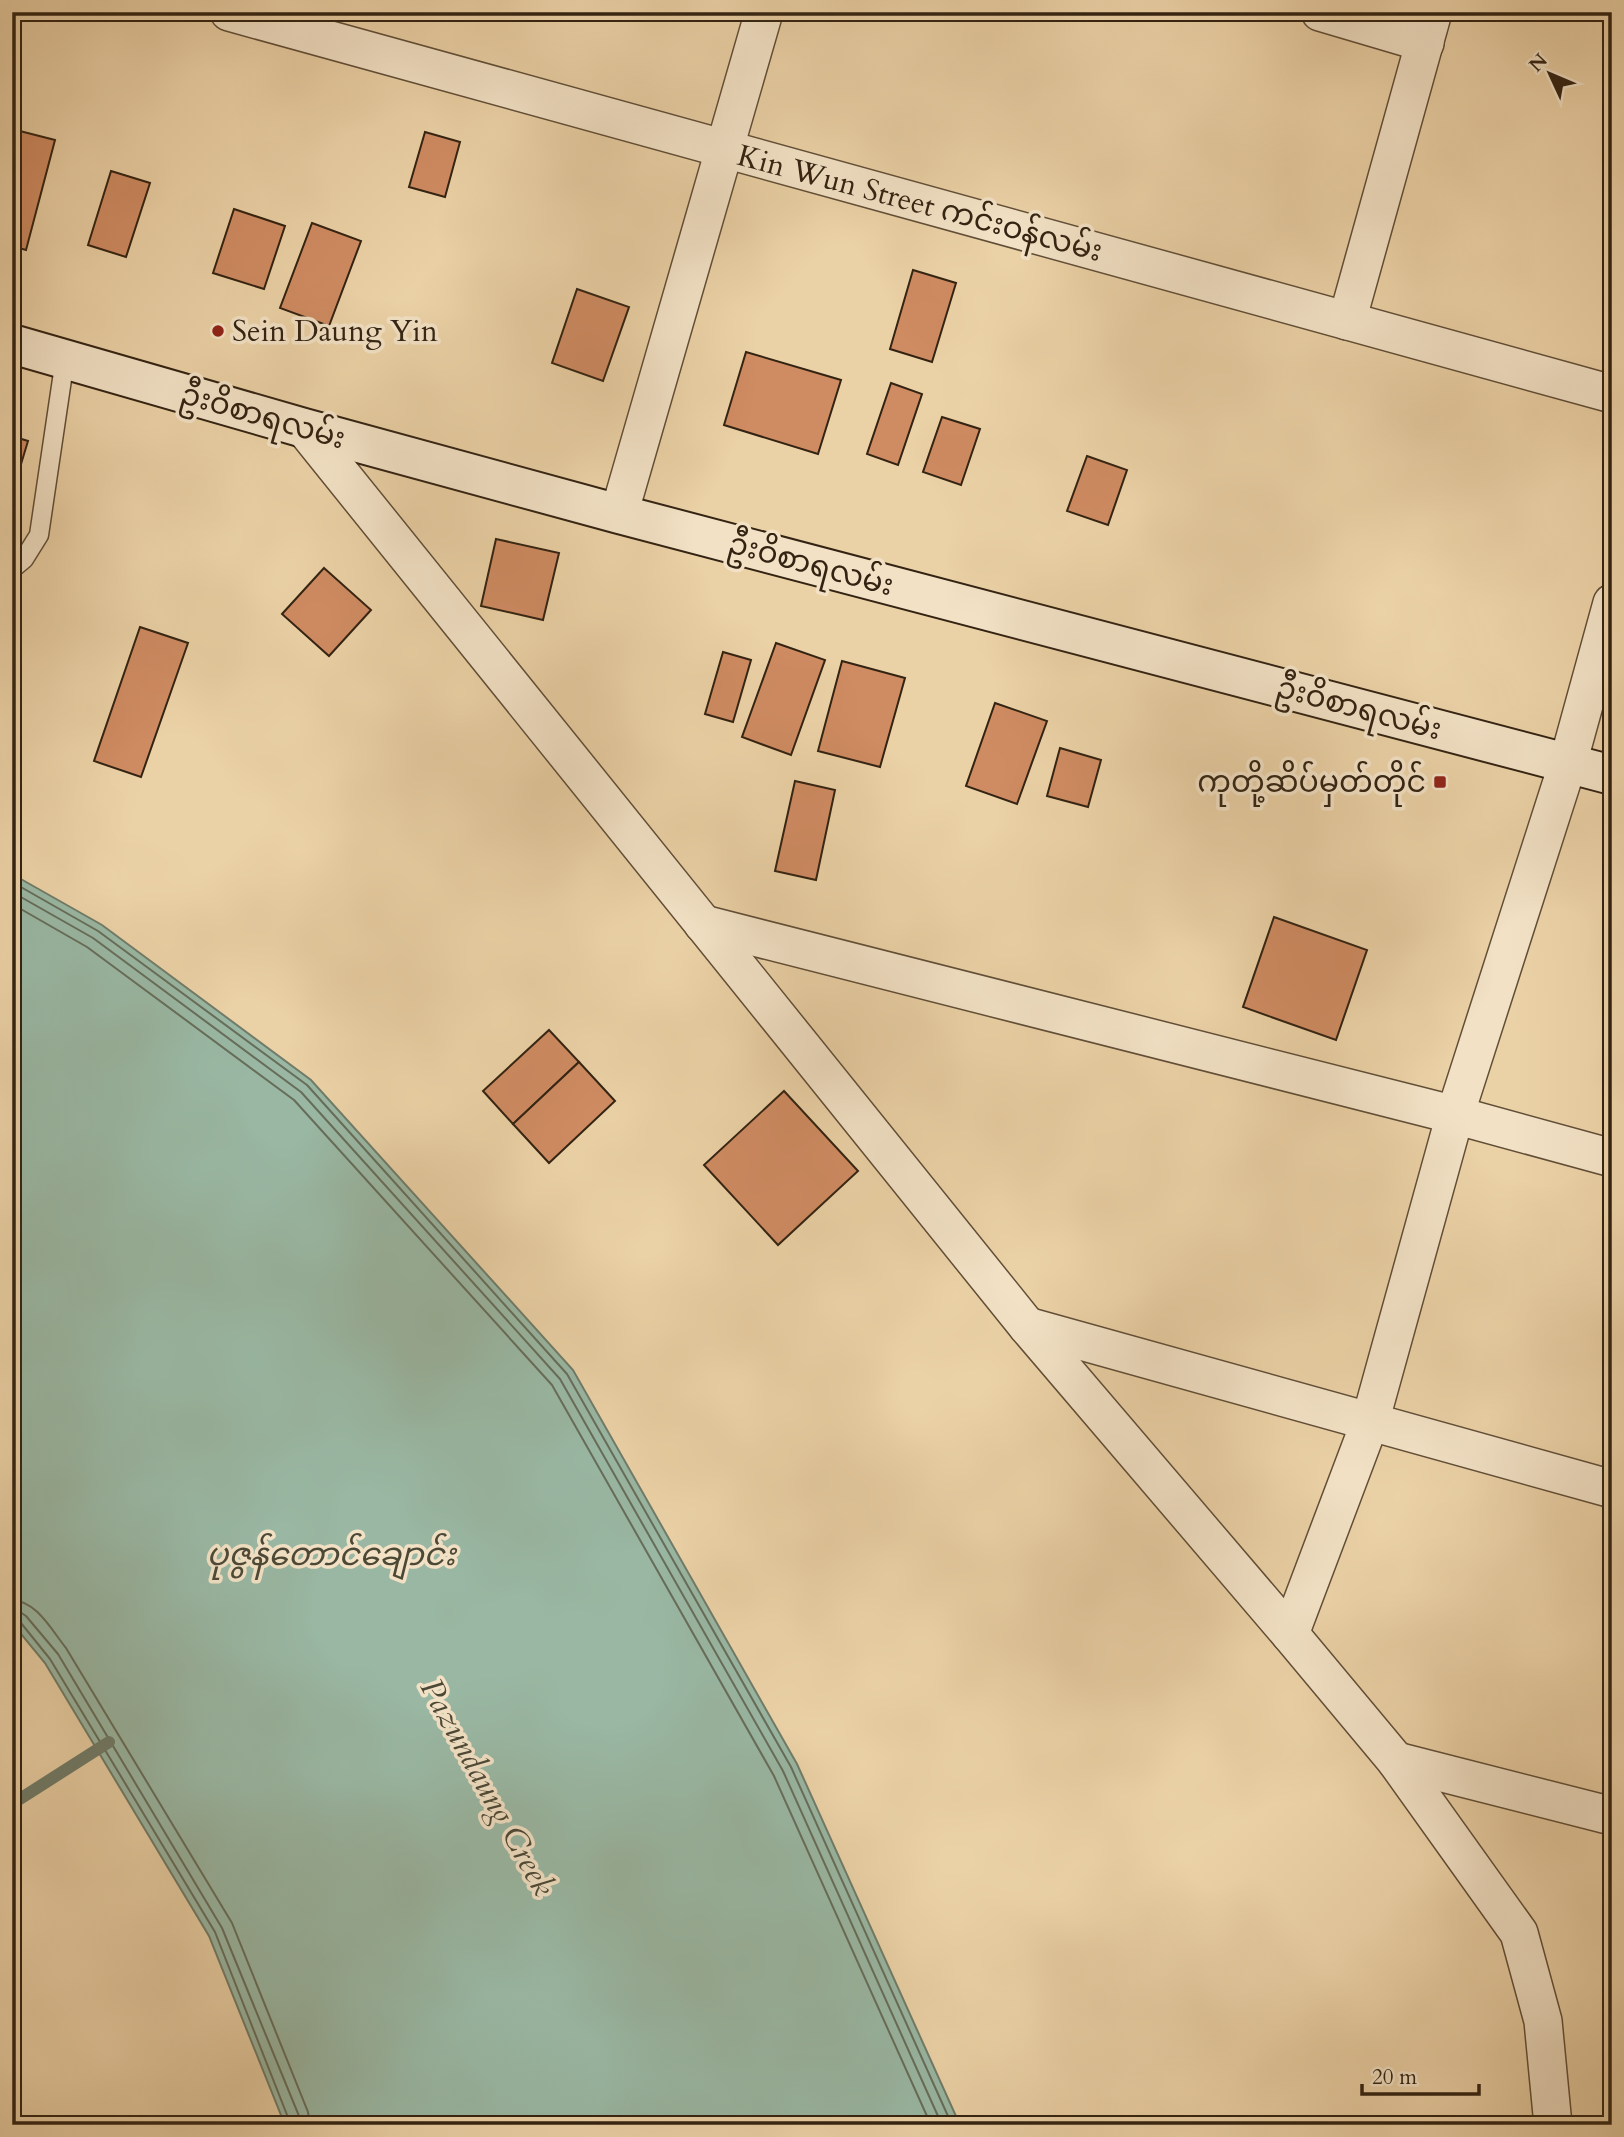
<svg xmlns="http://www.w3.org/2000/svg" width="1624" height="2137" font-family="Cardo,'Noto Sans Myanmar',serif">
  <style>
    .water { fill: #99b7a3; stroke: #707c69; stroke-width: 2 }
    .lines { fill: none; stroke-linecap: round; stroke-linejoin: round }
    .shore { stroke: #666d5a; stroke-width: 2 }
    .stream { stroke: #707c69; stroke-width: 12 }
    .building { fill: #cf8b62; stroke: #332312; stroke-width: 2 }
    .service-casing { stroke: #614e37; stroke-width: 21 }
    .minor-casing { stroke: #614e37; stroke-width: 40 }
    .secondary-casing { stroke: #332312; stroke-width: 42 }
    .service { stroke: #f2e1c5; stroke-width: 18 }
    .minor { stroke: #f2e1c5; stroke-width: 37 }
    .secondary { stroke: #f2e1c5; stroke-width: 38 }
    .poi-dot { fill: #8f2418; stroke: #f2e1c5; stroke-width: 2.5 }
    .labels { text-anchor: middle; stroke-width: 7; stroke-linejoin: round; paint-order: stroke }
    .street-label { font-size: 30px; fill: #332312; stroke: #f2e1c5 }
    .poi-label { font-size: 30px; fill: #332312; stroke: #f2e1c5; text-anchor: start }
    .water-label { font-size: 32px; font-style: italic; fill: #4c4836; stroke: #f2e1c5 }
  </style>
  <rect width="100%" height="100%" fill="#ebd1a6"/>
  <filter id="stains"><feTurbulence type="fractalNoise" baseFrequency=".00286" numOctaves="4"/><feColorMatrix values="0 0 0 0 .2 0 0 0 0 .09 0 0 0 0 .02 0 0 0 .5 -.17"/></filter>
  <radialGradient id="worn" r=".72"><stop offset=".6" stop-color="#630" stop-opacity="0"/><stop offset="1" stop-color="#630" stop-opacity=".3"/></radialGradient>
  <polygon class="water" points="12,874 102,925 311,1080 573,1370 797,1764 960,2125 285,2125 209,1936 45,1663 12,1623"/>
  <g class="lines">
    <g class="shore">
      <polyline points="12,882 98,931 307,1085 567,1374 791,1767 952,2125"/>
      <polyline points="12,892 93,938 301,1092 560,1379 783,1771 942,2125"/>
      <polyline points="12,904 87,947 294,1100 552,1385 774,1776 931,2125"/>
      <path d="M12,1600C37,1601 52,1631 66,1648L232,1923L308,2112L310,2125"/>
      <polyline points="12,1611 20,1612 26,1616 58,1654 222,1928 299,2116 300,2125"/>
      <polyline points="12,1620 21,1623 50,1659 215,1932 291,2125"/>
    </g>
    <polyline class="stream" points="12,1804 109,1742"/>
  </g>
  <g class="building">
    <polygon points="12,129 55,140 26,250 12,246"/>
    <polygon points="425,132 460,142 445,197 409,187"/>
    <polygon points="111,171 150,183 126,257 88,245"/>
    <polygon points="234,209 285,226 264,289 213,273"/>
    <polygon points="312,223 361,241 329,326 280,308"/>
    <polygon points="913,270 956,283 932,362 890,349"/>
    <polygon points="577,289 629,307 603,381 552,363"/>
    <polygon points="746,352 841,380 818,454 724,425"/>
    <polygon points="891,383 922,394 898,465 867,454"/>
    <polygon points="942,417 980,429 961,485 923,472"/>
    <polygon points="12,436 28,441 12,494"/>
    <polygon points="1087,456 1127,470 1108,525 1067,511"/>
    <polygon points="496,539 559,553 543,620 481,606"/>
    <polygon points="324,568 371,610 329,656 282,614"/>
    <polygon points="140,627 188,643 141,777 94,761"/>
    <polygon points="776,643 825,660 791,755 742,737"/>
    <polygon points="723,652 751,660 733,722 705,714"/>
    <polygon points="842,661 905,678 880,767 818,751"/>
    <polygon points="995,703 1047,721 1017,804 966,786"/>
    <polygon points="1060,748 1101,760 1088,807 1047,796"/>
    <polygon points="795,781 835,790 816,880 775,871"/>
    <polygon points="1274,917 1367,950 1336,1040 1243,1007"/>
    <polygon points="549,1030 579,1062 513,1124 483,1091"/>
    <polygon points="579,1062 615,1101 549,1163 513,1124"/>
    <polygon points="784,1091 858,1171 778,1245 704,1165"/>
  </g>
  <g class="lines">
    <defs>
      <polyline id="service" points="12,569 24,559 39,535 65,359"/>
      <g id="minor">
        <polyline points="229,12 1612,394"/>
        <polyline points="1320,12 1425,43"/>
        <polyline points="1347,321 1433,12"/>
        <polyline points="304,428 1027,1326 1290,1634 1396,1761 1519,1933 1543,2021 1553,2125"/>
        <polyline points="619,514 764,12"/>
        <polyline points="703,924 1455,1115 1612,1158"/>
        <polyline points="1027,1326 1612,1489"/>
        <polyline points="1290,1634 1370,1422 1455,1115 1568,763 1612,603"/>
        <polyline points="1396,1761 1612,1816"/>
      </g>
      <polyline id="secondary" points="12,344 304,428 619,514 1612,775"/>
    </defs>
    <use href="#service" class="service-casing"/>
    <use href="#minor" class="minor-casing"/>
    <use href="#secondary" class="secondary-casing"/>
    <use href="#service" class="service"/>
    <use href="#minor" class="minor"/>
    <use href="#secondary" class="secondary"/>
  </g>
  <g class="poi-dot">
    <circle cx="218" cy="331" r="7"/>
    <rect x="1433" y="775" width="14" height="14" rx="3.5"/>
  </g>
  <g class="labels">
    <g class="street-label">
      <text transform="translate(920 203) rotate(15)" y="10">Kin Wun Street ကင်းဝန်လမ်း</text>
      <text transform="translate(263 416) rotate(16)" y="10">ဦးဝိစာရလမ်း</text>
      <text transform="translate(811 564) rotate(15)" y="10">ဦးဝိစာရလမ်း</text>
      <text transform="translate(1359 708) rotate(15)" y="10">ဦးဝိစာရလမ်း</text>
    </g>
    <g class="poi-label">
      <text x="232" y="341">Sein Daung Yin</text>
      <text x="1426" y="792" text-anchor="end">ကုတို့ဆိပ်မှတ်တိုင်</text>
    </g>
    <g class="water-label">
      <text x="331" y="1565">ပုဇွန်တောင်ချောင်း</text>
      <text transform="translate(488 1787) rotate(61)" y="11">Pazundaung Creek</text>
    </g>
  </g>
  <rect width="1624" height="2137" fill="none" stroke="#ebd1a6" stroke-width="42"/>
  <rect x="14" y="14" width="1596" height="2109" fill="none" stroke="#332312" stroke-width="3.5"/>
  <rect x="21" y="21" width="1582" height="2095" fill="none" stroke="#332312" stroke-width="2"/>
  <g transform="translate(1550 74) rotate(314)" stroke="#f2e1c5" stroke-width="5" paint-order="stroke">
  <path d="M0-5L12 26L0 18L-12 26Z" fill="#332312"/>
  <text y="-10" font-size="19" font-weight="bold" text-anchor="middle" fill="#332312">N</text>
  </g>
  <path d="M1362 2084v10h117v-10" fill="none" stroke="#332312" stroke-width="3.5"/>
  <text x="1372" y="2084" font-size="21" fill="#332312" stroke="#f2e1c5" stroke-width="5" paint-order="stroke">20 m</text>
  <rect width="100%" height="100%" filter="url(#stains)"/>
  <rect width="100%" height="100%" fill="url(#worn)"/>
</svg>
